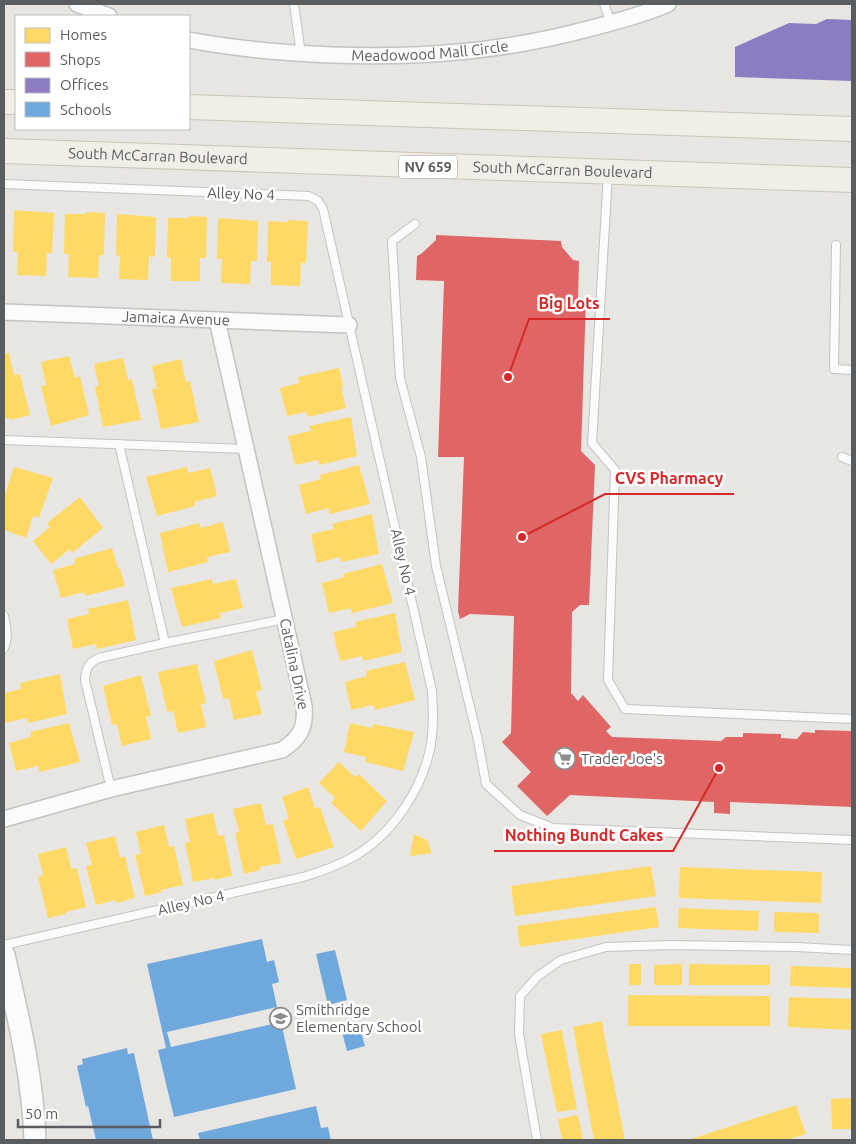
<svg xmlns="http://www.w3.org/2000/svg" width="856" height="1144" font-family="Ubuntu,sans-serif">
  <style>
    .homes { fill: #ffd966 }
    .shops { fill: #e06666 }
    .offices { fill: #8e7cc3 }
    .schools { fill: #6fa8dc }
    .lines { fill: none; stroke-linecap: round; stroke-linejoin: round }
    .lane-casing { stroke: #c3c3c3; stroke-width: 10 }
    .street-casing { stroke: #c3c3c3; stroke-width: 18 }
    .secondary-casing { stroke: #c2c3c3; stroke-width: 24 }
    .primary-casing { stroke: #cdc3b4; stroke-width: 26 }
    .lane { stroke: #fcfbfb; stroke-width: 8 }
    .street { stroke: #fcfbfb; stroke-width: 15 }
    .secondary { stroke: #fcfbfb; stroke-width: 21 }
    .primary { stroke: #f0eee6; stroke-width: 24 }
    .labels { text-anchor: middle; stroke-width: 5; stroke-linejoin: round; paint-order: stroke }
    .shield { fill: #fff; stroke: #8c8e90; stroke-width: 1 }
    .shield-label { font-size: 14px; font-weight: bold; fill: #5a5d60 }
    .street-label { font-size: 15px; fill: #5a5d60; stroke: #fff }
    .poi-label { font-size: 15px; fill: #5a5d60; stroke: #fff; text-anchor: start }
    .leader { fill: none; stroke: #d62828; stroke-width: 2 }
    .callout-dot { fill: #d62828; stroke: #fff; stroke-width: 2 }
    .callout-label { font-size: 16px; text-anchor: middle; font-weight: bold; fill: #d62828; stroke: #fff; stroke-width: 5; stroke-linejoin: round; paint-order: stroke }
  </style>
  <rect width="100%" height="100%" fill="#e8e6e3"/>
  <g class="homes">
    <polygon points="14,210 54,213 52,253 47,253 46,276 17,275 18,252 13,252"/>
    <polygon points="86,212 105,213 104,255 99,255 98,278 68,277 69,254 64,254 65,214 86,214"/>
    <polygon points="117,214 156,217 155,257 149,256 148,280 119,279 120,256 116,255"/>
    <polygon points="189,216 207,217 206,258 200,258 200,281 171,281 171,257 167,258 168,218 189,218"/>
    <polygon points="218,218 258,221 257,261 251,261 250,284 221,283 222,259 217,259"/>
    <polygon points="288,220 308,221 306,263 301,263 300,286 271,285 271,262 267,262 268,221 288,222"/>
    <polygon points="9,353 14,375 20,374 30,415 11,420 10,418 4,419 4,354"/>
    <polygon points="69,356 75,378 80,376 89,415 51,426 41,386 46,385 41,362"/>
    <polygon points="123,358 128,380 132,379 141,420 103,427 95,387 99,386 94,364"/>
    <polygon points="181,359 186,382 190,381 199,422 161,429 152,389 157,389 152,366"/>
    <polygon points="339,368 343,387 341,387 346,408 308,417 306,412 287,416 280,388 299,383 298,377"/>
    <polygon points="351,417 357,456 319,465 318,460 295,465 288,436 311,431 309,426"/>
    <polygon points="359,465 370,504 330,514 328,508 306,514 299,485 321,479 320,475"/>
    <polygon points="14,467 53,478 39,518 33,516 26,538 4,530 4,511 5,506 4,506 4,497"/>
    <polygon points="187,467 188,473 210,468 217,496 194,502 195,506 157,516 146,477"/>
    <polygon points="80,497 103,528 72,553 70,549 51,564 33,541 50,527 47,523"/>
    <polygon points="372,514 379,554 341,562 340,557 317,563 311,534 334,529 332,524"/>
    <polygon points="223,522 230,552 207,557 208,562 168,572 160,533 199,523 201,528"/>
    <polygon points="112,548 118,568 120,568 125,586 85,596 84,592 61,598 53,570 75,564 74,559"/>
    <polygon points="382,564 393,603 352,613 351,608 329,613 322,583 345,577 343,574"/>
    <polygon points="212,579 213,584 236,579 243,608 220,613 221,618 182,627 171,588"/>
    <polygon points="128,600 136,640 97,649 96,644 73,649 67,619 89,614 88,609"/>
    <polygon points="395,613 402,652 363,661 362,656 340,661 333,632 356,627 355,622"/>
    <polygon points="252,650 262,690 256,692 262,714 234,720 229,698 223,699 214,661"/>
    <polygon points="405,662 415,700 375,710 373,705 351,710 345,682 367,676 366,671"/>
    <polygon points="197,664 206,703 201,704 206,727 178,733 173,711 167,712 158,672"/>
    <polygon points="60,674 67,714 28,723 27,718 5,723 4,693 21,689 20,683"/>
    <polygon points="141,675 151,716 146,717 151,739 122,746 117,724 112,725 103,686"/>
    <polygon points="69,723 80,762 39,772 38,766 16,771 9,743 31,737 30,732"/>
    <polygon points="350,723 372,728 373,724 414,732 403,771 365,762 366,757 344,752"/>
    <polygon points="339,762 355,777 359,774 387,801 361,831 331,803 335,798 319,783"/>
    <polygon points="308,787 315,808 320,807 334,847 296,859 283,821 289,818 282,797"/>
    <polygon points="261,803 266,825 273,824 281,863 260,867 260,870 244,874 235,833 239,832 233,809"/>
    <polygon points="213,813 218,836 224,835 232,876 214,880 214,878 193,882 185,843 190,842 185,819"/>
    <polygon points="164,825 169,847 174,846 183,885 161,890 162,892 145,896 135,855 141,854 136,832"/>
    <polygon points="414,834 427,840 432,853 410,856"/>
    <polygon points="115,836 120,858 125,856 135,898 116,903 115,900 96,905 86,866 92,865 86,843"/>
    <polygon points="66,847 71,869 77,868 86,907 66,912 66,914 48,918 38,877 43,875 38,854"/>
    <polygon points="651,866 656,896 515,916 511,886"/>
    <polygon points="680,867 822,872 821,903 679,898"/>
    <polygon points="656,907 659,927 520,947 517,926"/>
    <polygon points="679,908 759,911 758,931 678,928"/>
    <polygon points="774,912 819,913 819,933 774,932"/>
    <rect x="629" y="964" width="12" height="21"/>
    <polygon points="682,964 682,985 654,985 654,965"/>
    <polygon points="689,964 770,965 770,985 689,985"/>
    <polygon points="791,966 852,968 852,988 790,986"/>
    <polygon points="628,995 770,996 770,1026 628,1026"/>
    <polygon points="789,997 852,999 852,1030 788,1027"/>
    <polygon points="602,1021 605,1039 625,1140 594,1140 586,1097 573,1027"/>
    <polygon points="562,1030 577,1109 557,1112 541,1034"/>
    <polygon points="849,1098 852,1098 852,1129 832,1129 831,1099"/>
    <polygon points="796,1105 806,1134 787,1140 688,1140"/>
    <polygon points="578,1115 583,1140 562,1140 558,1119"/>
  </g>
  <polygon class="shops" points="436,235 561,241 562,247 573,260 579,261 578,298 586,298 581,451 595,465 589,605 580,605 572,612 571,693 578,701 583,695 611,727 606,731 612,737 721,741 726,737 743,737 743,733 781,734 781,738 797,739 803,732 815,733 815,730 852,731 852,807 730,802 730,814 714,813 714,802 570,795 547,816 517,786 531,772 502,742 511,733 514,616 470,614 460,619 458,611 464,457 438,457 444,281 416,280 417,256 421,254 436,240"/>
  <polygon class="offices" points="827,19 852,20 852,81 735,77 735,47 789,23 816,24"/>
  <g class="schools">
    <polygon points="262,939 267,962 274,960 279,982 272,984 277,1007 167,1032 171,1047 281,1022 296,1089 174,1117 158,1050 166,1048 147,964"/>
    <polygon points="335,950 347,1000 328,1005 316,954"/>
    <polygon points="360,1028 365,1046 347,1051 342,1032"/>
    <polygon points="127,1048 128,1054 134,1053 153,1140 96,1140 88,1106 86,1107 77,1066 83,1064 82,1059"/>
    <polygon points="316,1106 321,1128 328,1127 331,1140 200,1140 198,1133"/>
  </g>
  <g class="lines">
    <defs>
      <g id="lane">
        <polyline points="294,4 301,54"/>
        <polyline points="604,4 611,23"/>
        <polyline points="608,174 592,443 615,470 608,680 625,709 852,719"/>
        <path d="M4,184L309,196L318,201L323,209L432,691C433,709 434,726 431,744C423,789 392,835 353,857C337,866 320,872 303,877L4,945"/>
        <polyline points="415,224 392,241 400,378 421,457 436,566 478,740 486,784 520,815 553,828 852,840"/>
        <polyline points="836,245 834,369 852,370"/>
        <polyline points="4,440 246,449"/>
        <polyline points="119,444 165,643"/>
        <polyline points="842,457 852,461"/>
        <path d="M4,616C6,627 9,637 4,648"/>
        <path d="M111,789L85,680C86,668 88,663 99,658L165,643L285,619"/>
        <polyline points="537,1140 519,1034 520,996 538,976 561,960 606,947 671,945 797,947 852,950"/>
      </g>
      <g id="street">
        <polyline points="77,4 109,16"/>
        <path id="s1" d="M189,40C236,49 284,53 332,55C422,58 501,52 588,29C615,22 642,15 668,4"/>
        <path id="s2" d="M4,312L349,325"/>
        <path d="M4,819L111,789L282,750C300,738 306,728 304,706L217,320"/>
      </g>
      <path id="secondary" d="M4,955C18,1016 33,1077 35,1140"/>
      <g id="primary">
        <polyline points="4,102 16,102"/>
        <polyline points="189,107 852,129"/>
        <path id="s3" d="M4,151L852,180"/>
      </g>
    </defs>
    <use href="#lane" class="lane-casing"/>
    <use href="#street" class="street-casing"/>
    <use href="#secondary" class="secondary-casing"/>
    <use href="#primary" class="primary-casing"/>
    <use href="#lane" class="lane"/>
    <use href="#street" class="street"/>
    <use href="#secondary" class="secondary"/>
    <use href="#primary" class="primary"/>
  </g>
  <defs>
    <symbol id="supermarket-ring" viewBox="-11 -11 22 22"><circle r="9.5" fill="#fff" stroke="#8c8d8e" stroke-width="1.5"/><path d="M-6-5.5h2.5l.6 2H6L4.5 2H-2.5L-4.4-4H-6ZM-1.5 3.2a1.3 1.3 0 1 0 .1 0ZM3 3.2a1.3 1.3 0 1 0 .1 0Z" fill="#8c8d8e"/></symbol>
    <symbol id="school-ring" viewBox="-11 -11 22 22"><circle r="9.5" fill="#fff" stroke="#8c8d8e" stroke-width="1.5"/><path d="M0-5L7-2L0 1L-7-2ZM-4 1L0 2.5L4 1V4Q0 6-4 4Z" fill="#8c8d8e"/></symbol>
  </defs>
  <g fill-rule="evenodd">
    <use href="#supermarket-ring" x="552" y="746" width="25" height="25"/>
    <use href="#school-ring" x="268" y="1006" width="25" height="25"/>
  </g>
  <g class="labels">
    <rect class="shield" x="399" y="155.5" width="58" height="23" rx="4"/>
    <g class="shield-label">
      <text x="428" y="172">NV 659</text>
    </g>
    <g class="street-label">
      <text dy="5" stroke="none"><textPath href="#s1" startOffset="242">Meadowood Mall Circle</textPath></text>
      <text dy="5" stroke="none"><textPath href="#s3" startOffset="154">South McCarran Boulevard</textPath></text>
      <text dy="5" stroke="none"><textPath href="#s3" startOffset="559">South McCarran Boulevard</textPath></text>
      <text transform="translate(241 194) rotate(2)" y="5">Alley No 4</text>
      <text dy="5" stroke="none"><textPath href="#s2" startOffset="172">Jamaica Avenue</textPath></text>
      <text transform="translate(403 562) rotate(77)" y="5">Alley No 4</text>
      <text transform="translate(294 664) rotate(78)" y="5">Catalina Drive</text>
      <text transform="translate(191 903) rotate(-13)" y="5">Alley No 4</text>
    </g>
    <g class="poi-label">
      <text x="581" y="764">Trader Joe's</text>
      <text x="296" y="1015">Smithridge<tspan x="296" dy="17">Elementary School</tspan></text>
    </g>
  </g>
  <path class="leader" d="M508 377L529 319H610M522 537L605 494H734M719 768L673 851H494"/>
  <g class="callout-dot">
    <circle cx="508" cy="377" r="5"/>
    <circle cx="522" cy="537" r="5"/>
    <circle cx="719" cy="768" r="5"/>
  </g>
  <g class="callout-label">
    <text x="569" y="309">Big Lots</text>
    <text x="669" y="484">CVS Pharmacy</text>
    <text x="584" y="841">Nothing Bundt Cakes</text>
  </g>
  <rect width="856" height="1144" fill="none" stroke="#5a5d60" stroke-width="10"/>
  <rect x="15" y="15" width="175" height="115" fill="#ffffff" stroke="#bdbebf"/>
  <rect x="25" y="28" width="25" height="15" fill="#ffd966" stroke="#bdbebf"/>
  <text x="60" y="40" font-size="15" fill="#5a5d60">Homes</text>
  <rect x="25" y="52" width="25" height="15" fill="#e06666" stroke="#bdbebf"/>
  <text x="60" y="65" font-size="15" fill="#5a5d60">Shops</text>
  <rect x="25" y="78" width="25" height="15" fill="#8e7cc3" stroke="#bdbebf"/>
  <text x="60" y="90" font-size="15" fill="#5a5d60">Offices</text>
  <rect x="25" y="102" width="25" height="15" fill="#6fa8dc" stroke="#bdbebf"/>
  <text x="60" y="115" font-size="15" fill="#5a5d60">Schools</text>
  <path d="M18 1119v8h142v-8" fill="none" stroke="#5a5d60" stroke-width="2.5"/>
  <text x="25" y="1119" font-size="15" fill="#5a5d60" stroke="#ffffff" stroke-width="4" paint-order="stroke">50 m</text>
</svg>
